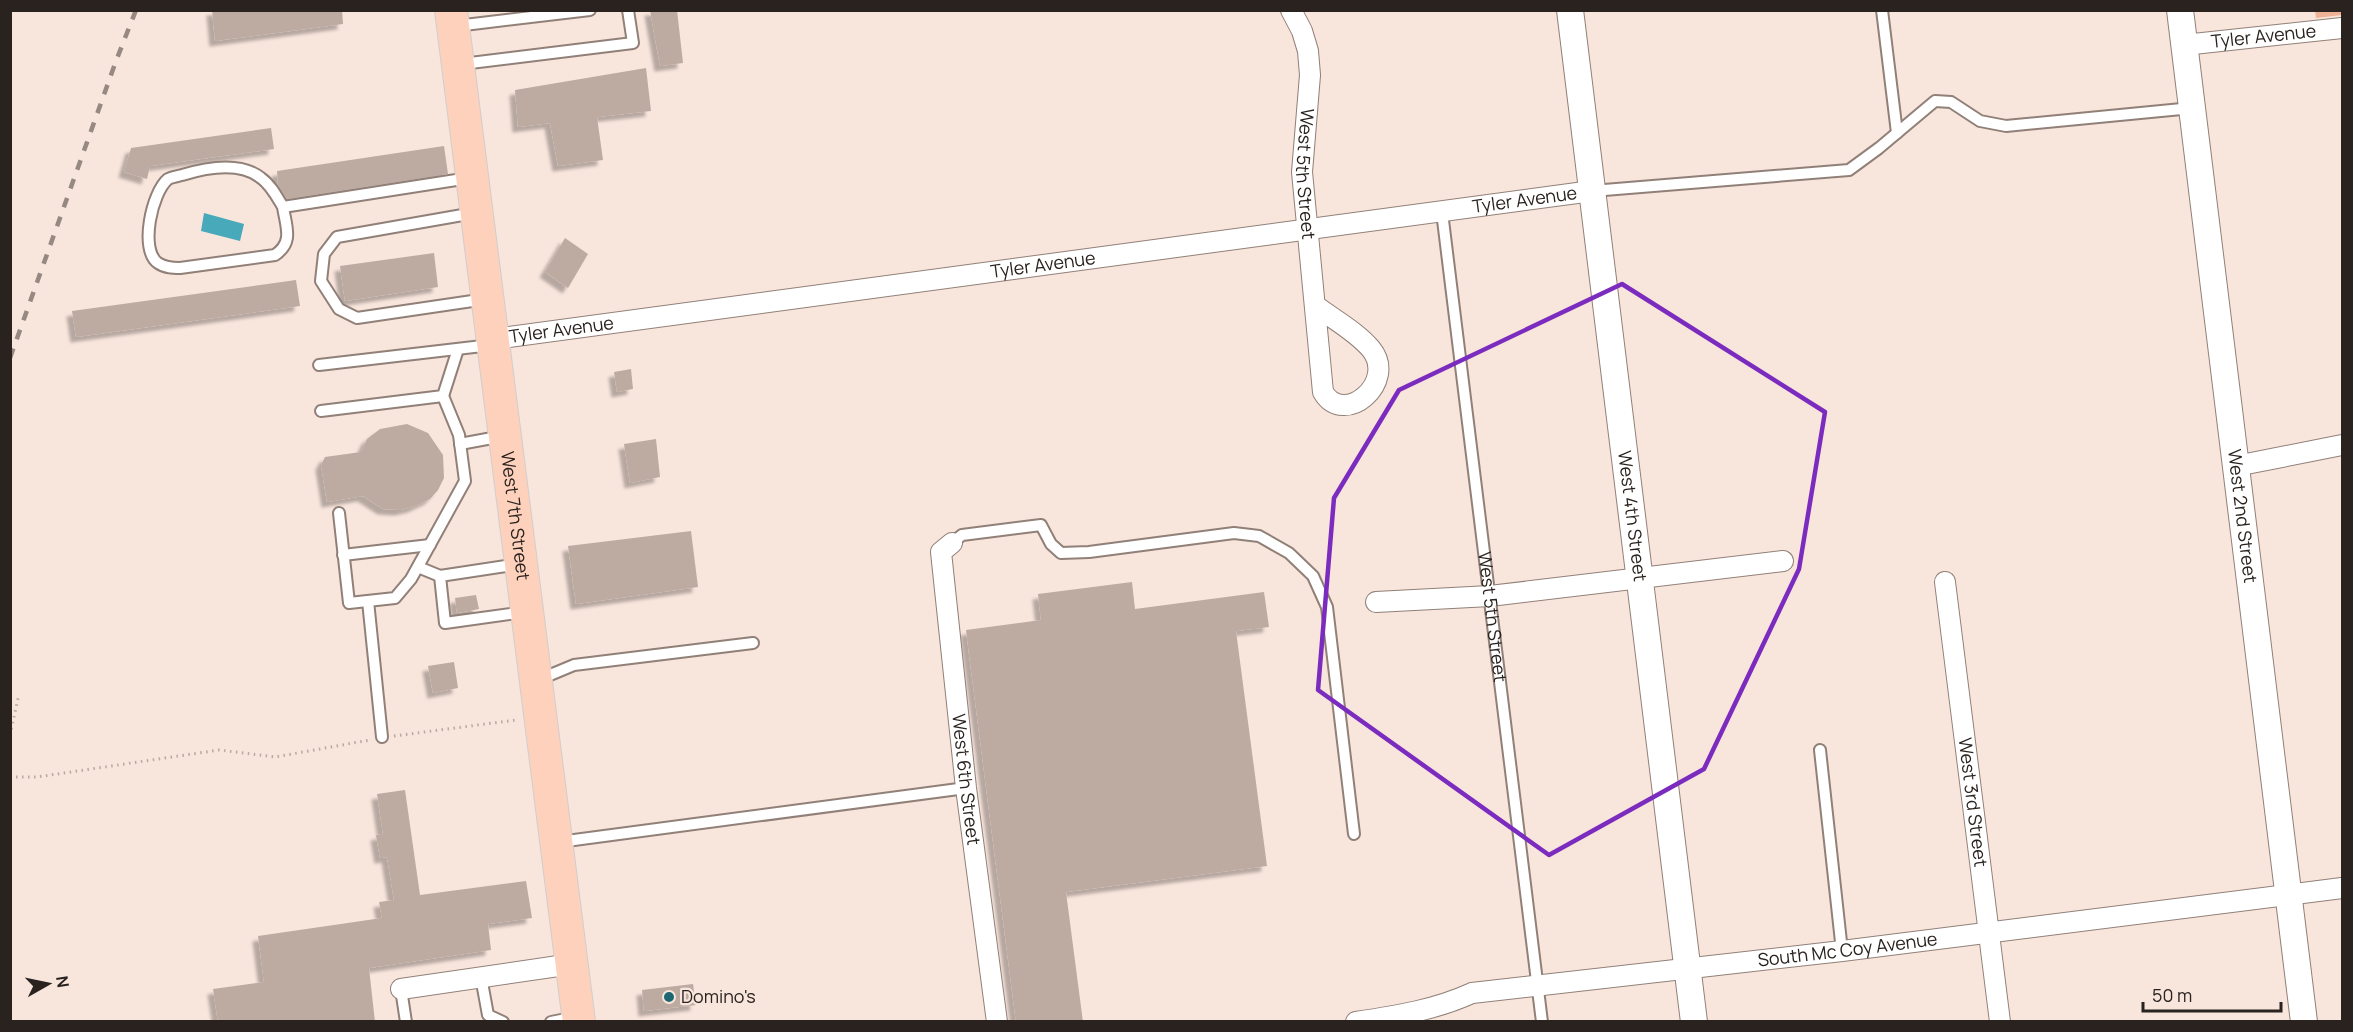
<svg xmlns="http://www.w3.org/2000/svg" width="2353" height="1032" font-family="Manrope,sans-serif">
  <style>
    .green { fill: #efb296 }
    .water { fill: #47a9ba }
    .building { fill: #bdaba2; filter: url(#shadow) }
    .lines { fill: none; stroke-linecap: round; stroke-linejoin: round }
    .service-casing { stroke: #918078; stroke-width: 14 }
    .minor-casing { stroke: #918078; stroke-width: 22 }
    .tertiary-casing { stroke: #918078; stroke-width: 28 }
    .primary-casing { stroke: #d0cece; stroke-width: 34 }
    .path { stroke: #b8a9a1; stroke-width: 3; stroke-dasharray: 1.5 4.5; stroke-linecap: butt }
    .service { stroke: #fff; stroke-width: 10 }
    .minor { stroke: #fff; stroke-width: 20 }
    .tertiary { stroke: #fff; stroke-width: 26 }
    .primary { stroke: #fed1bc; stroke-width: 32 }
    .rail { stroke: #968982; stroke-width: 4.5; stroke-dasharray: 10 10; stroke-linecap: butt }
    .marked { fill: none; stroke: #7b2cbf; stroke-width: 4.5; stroke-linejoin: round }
    .poi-dot { fill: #1d6773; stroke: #f8e5dc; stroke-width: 2 }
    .labels { text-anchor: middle; stroke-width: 4.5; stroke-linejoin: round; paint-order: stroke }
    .street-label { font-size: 18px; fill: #29221f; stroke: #f8e5dc }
    .poi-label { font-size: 18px; fill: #29221f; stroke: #f8e5dc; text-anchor: start }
  </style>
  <defs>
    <filter id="shadow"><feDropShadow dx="-5.5" dy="5.5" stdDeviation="1.5" flood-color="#0004"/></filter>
  </defs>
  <rect width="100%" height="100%" fill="#f8e5dc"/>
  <polygon class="green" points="2315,11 2342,11 2342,15 2316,18"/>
  <polygon class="water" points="204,213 244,224 240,241 201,231"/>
  <g class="building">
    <polygon points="212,10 342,10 343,24 215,41"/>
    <polygon points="650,10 677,10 683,63 660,66"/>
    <polygon points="646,68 651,111 597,117 603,160 558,166 550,123 518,127 515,90"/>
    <polygon points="271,128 274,149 150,166 147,179 124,172 131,148"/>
    <polygon points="444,146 448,174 287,199 278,185 277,171"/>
    <polygon points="565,238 588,254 568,288 545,272"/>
    <polygon points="434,253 438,287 345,301 340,266"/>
    <polygon points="296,280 300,306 76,337 72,311"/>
    <polygon points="631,369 633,389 617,392 614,372"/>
    <polygon points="407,424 428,433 443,455 444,478 438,490 430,499 413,507 400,510 383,509 363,496 327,502 321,465 325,457 361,452 367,439 380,429"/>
    <polygon points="656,439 660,477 630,483 624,444"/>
    <polygon points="691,531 698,587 576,604 568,546"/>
    <polygon points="1132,582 1135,609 1264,592 1269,627 1236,631 1267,866 1066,892 1083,1022 1016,1022 966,630 1041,620 1038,594"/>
    <polygon points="476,595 479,609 457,613 455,598"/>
    <polygon points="454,662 458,688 433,693 428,666"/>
    <polygon points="405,790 420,895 526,881 532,918 488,924 491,950 369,968 375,1022 218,1022 213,989 264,982 258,936 382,918 379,902 394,900 387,857 380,858 376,835 383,834 377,794"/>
    <polygon points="693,984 696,1005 644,1011 642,990"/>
  </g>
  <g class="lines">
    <defs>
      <g id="service">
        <polyline points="1882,10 1897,133"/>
        <polyline points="456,26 590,10"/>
        <polyline points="462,64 633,43 628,10"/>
        <polyline points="1592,191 1849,170 1879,148 1935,101 1951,102 1980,121 2006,126 2192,108"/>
        <path d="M283,207C286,227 294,242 275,255L180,268C173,268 165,268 158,263C139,250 152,192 168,179C171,177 178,176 182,175C205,168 240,161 261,178C271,185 277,197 283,207L469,178"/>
        <path id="s1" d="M1442,212L1542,1022"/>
        <polyline points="474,213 337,237 324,254 321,281 339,309 357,318 486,299"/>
        <polyline points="319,365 491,345"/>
        <polyline points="321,411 443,396 458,349"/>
        <polyline points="460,444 503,436"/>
        <polyline points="339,513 349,603 395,598 411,579 465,481 459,435 443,396"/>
        <polyline points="952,543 962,535 1041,525 1051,544 1061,553 1089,552 1234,533 1259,536 1289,553 1313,576 1327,607 1354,834"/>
        <polyline points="343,555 430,545"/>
        <polyline points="519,564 440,576 445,623 524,612"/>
        <polyline points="418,567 440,576"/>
        <polyline points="368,601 382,737"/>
        <polyline points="538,680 574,665 753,643"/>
        <polyline points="1820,750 1842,951"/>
        <polyline points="559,842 966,788"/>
        <polyline points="481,977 488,1015 503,1022"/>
        <polyline points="401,989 406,1022"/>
        <polyline points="551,1022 576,1017"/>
      </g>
      <g id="minor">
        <path id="s2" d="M1291,10L1302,31L1308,51L1310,75L1302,172L1323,392C1344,428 1398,382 1371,349C1357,332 1333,319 1316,306"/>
        <path id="s3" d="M2184,45L2342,28"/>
        <path id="s4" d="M494,339L1592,191"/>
        <polyline points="2236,466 2342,445"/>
        <path id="s5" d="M952,543L941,552L966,788L997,1022"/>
        <path id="s6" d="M1945,582L2000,1022"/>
        <polyline points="1376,602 1490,596 1783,561"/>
        <polyline points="401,989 572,964"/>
        <path id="s7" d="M1356,1022C1396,1016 1435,1010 1472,993L1842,951L2342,888"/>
      </g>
      <g id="tertiary">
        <path id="s8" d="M1570,10L1694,1022"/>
        <path id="s9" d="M2180,10L2304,1022"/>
      </g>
      <g id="primary">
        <path id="s10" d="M451,10L579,1022"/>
      </g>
    </defs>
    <use href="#service" class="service-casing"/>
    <use href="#minor" class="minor-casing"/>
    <use href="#tertiary" class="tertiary-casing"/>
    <use href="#primary" class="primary-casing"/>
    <g class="path">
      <polyline points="10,735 19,694"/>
      <polyline points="394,736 516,720"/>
      <polyline points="10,777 37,777 219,750 275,757 370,740"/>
    </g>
    <use href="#service" class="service"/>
    <use href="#minor" class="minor"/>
    <use href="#tertiary" class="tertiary"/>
    <use href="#primary" class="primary"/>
    <polyline class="rail" points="10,358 116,61 136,10"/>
  </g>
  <path class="marked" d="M1622,284L1825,412L1799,569L1704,769L1549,855L1318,690L1334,498L1399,390Z"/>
  <circle class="poi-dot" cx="669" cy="997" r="6"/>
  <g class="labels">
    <g class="street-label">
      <text dy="6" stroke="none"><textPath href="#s3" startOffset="80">Tyler Avenue</textPath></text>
      <text dy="6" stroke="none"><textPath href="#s2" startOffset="168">West 5th Street</textPath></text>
      <text dy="6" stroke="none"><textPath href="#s4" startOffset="1040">Tyler Avenue</textPath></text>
      <text dy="6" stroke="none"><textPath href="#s4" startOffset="554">Tyler Avenue</textPath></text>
      <text dy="6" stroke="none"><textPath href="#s4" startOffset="68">Tyler Avenue</textPath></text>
      <text dy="6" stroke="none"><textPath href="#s10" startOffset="510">West 7th Street</textPath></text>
      <text dy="6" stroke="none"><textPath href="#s8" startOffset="510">West 4th Street</textPath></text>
      <text dy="6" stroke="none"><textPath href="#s9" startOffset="510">West 2nd Street</textPath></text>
      <text dy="6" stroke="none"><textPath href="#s1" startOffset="408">West 5th Street</textPath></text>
      <text dy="6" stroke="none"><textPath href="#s5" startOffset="243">West 6th Street</textPath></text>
      <text dy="6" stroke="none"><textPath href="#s6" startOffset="222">West 3rd Street</textPath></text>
      <text dy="6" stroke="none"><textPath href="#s7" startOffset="498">South Mc Coy Avenue</textPath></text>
    </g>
    <g class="poi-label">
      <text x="681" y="1003">Domino's</text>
    </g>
  </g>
  <rect width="2353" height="1032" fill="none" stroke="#29221f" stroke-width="24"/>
  <g transform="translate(48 984) rotate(81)" stroke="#f8e5dc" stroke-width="4.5" paint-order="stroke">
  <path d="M0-4.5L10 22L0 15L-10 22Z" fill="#29221f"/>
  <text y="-9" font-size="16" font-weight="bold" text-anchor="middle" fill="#29221f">N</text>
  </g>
  <path d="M2143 1002v9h138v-9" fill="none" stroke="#29221f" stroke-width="3"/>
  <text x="2152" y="1002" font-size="18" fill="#29221f" stroke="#f8e5dc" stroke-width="4.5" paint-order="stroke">50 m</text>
</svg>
